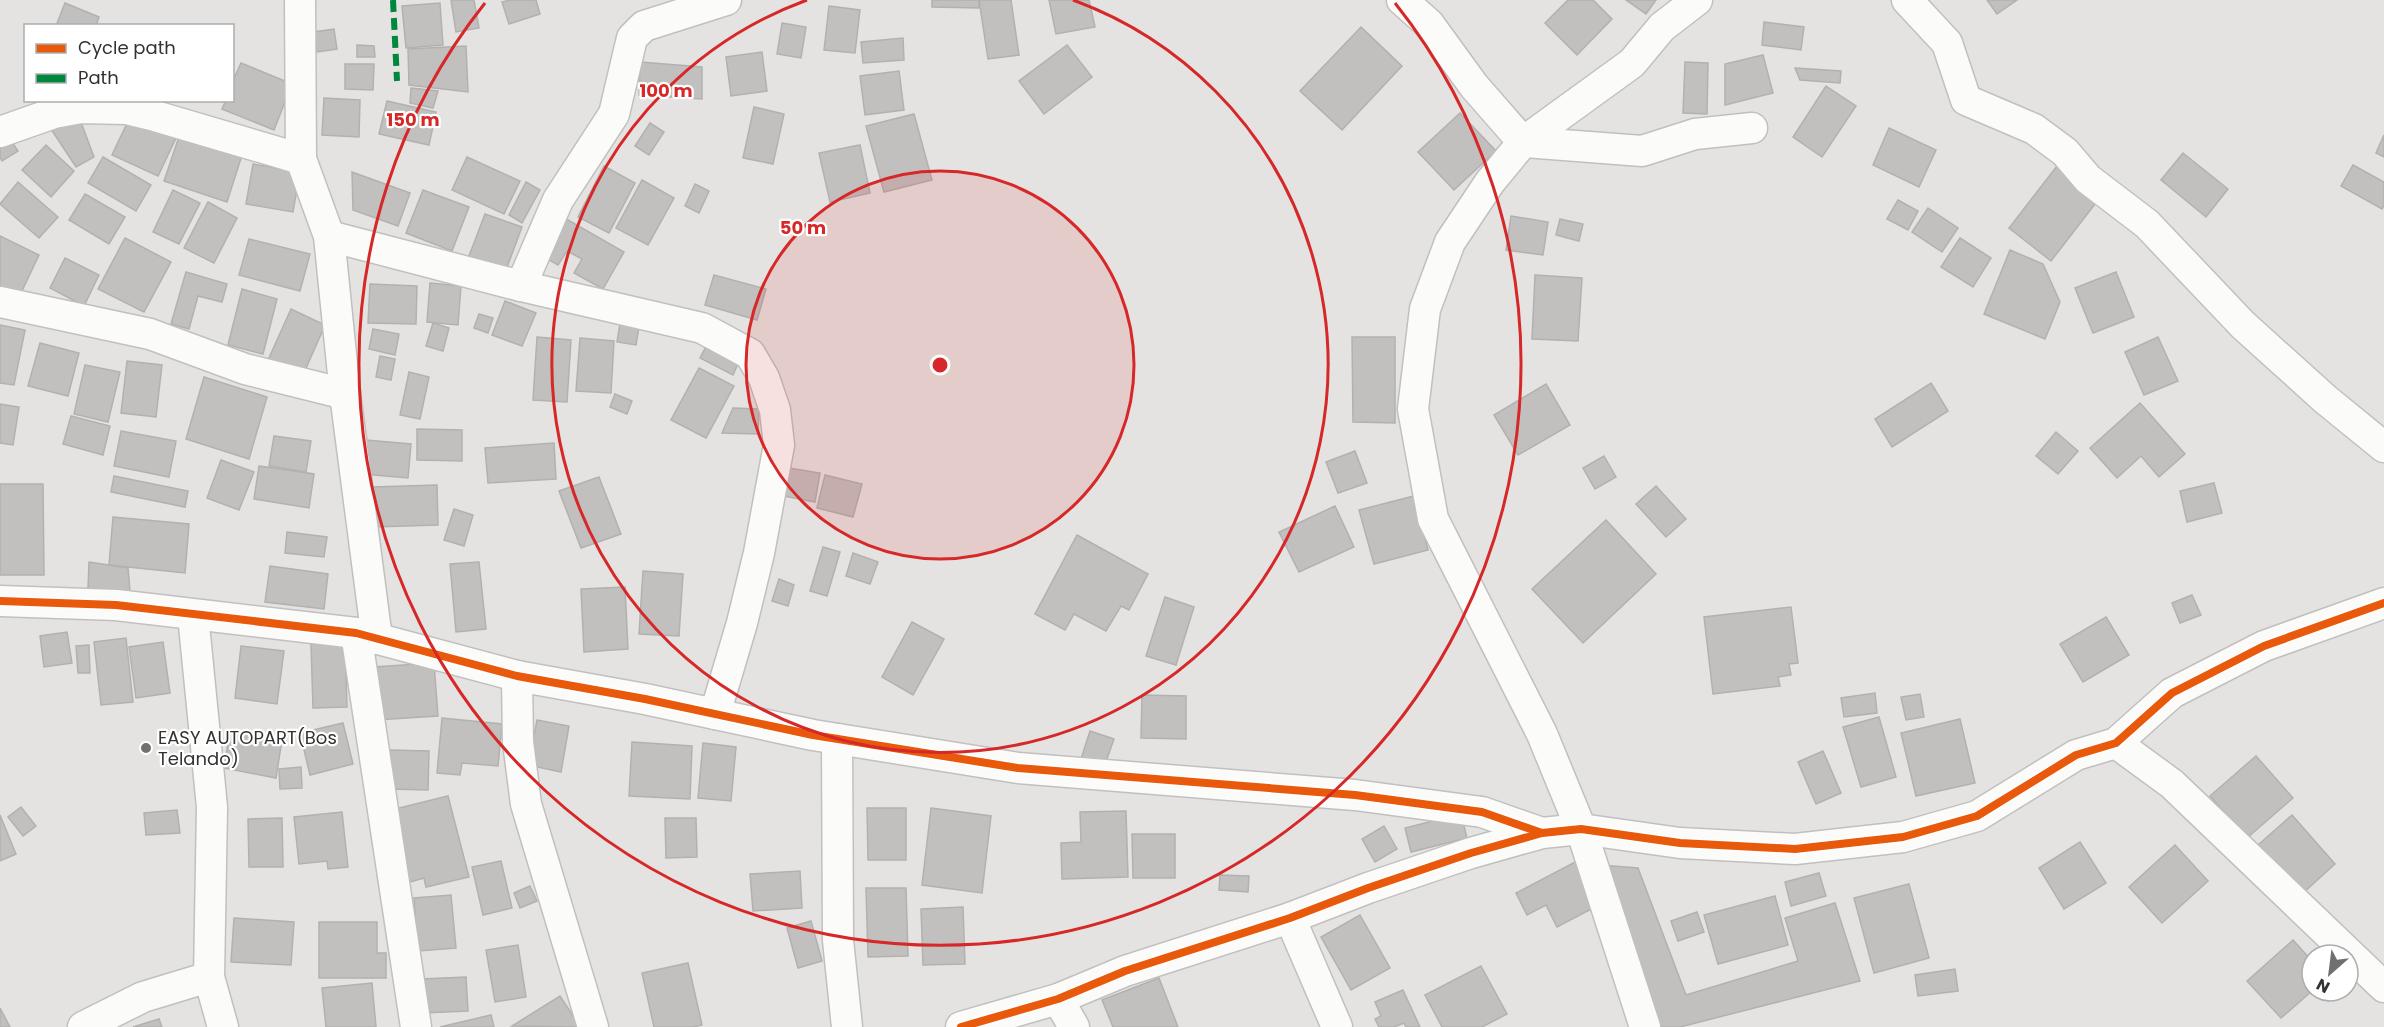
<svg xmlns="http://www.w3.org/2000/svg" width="2384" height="1027" font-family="Poppins,sans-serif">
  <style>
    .building { fill: #c2c0bf; stroke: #b2b1b0; stroke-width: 1.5 }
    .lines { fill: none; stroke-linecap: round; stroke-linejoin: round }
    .minor-casing { stroke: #c1c0be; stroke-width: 33 }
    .minor { stroke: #fbfbfa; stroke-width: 30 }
    .quiet { stroke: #00873e; stroke-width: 6; stroke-dasharray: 12 6; stroke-linecap: butt }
    .cycleway-casing { stroke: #fff; stroke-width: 11 }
    .cycleway { stroke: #e8590c; stroke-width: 8 }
    .ring { fill: none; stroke: #d62828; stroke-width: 3 }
    .poi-dot { fill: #71706f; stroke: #fff; stroke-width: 2 }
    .labels { text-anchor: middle; stroke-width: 4.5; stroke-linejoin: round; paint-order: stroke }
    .poi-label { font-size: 18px; fill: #333231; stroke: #fff; text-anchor: start }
    .centre { fill: #d62828; stroke: #fff; stroke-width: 3 }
    .ring-label { font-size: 18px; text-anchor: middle; font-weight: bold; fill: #d62828; stroke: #fff; stroke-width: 4.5; stroke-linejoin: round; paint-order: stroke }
  </style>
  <rect width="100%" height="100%" fill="#e5e3e1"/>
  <g class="building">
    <polygon points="451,0 474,0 479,28 456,32"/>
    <polygon points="510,0 536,0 540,14 509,24 502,2"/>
    <polygon points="932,0 979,0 979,8 932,7"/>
    <polygon points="979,0 1011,0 1019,55 988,59"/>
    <polygon points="1049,0 1089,0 1095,27 1056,34"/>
    <polygon points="1568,0 1593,0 1612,19 1577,55 1545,23"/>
    <polygon points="1626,0 1656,0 1646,14"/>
    <polygon points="1987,0 2017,0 1997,14"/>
    <polygon points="65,3 99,17 96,26 56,26"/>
    <polygon points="440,3 443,45 406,48 402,6"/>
    <polygon points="829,6 860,10 855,53 824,50"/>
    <polygon points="1764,22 1804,27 1801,50 1762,45"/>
    <polygon points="782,23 806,27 801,58 777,54"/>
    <polygon points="1361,27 1402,66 1342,130 1300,91"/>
    <polygon points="334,29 337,49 317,52 314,32"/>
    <polygon points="903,38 904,60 863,63 861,42"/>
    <polygon points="357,45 374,46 375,57 357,57"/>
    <polygon points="1067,45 1092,77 1044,114 1019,81"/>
    <polygon points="466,46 468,92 409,85 408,49"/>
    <polygon points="762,52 767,91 731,96 726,57"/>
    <polygon points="1763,55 1773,93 1725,105 1725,64"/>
    <polygon points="640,62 702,67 702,99 639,95"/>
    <polygon points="1685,62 1708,63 1707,114 1683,113"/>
    <polygon points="241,63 292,84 274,130 222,109 226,100 232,100 232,83"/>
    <polygon points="345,64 374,64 373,90 345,89"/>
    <polygon points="1795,68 1841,71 1840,83 1800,80"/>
    <polygon points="899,71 904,110 865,115 860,76"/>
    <polygon points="1826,86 1856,106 1822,157 1793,137"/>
    <polygon points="411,88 438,91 433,108 410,103"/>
    <polygon points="324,98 360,100 359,137 322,135"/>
    <polygon points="387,101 436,112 429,145 379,134"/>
    <polygon points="754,107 784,114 773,164 743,158"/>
    <polygon points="1460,113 1496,151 1454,190 1418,152"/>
    <polygon points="914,114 932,180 884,192 866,126"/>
    <polygon points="79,117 94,157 76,167 51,129"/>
    <polygon points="130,117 176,138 158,176 112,155"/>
    <polygon points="650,123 664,132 649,155 635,146"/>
    <polygon points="1889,128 1936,150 1919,187 1873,165"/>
    <polygon points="181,131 243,152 227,202 164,181"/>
    <polygon points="2384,135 2384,157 2376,153"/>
    <polygon points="8,136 18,151 2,161 0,157 0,141"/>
    <polygon points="46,145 74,171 51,197 22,170"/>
    <polygon points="860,145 870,193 830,202 819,153"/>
    <polygon points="2183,153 2228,189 2206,217 2161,180"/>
    <polygon points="103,157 151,185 136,211 88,183"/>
    <polygon points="467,157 520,181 504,214 452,190"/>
    <polygon points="253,164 300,172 293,212 246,204"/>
    <polygon points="2353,165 2384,182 2384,205 2382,209 2341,186"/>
    <polygon points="604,166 635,183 609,233 578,217"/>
    <polygon points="2057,166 2099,199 2051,261 2009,228"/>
    <polygon points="352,172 410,193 398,226 353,210"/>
    <polygon points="642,180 674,198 648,245 616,228"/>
    <polygon points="18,182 58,217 39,238 0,204"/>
    <polygon points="526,182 540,190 522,223 509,215"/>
    <polygon points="695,184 709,191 699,213 685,206"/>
    <polygon points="173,190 200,203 179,244 153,232"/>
    <polygon points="423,190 469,207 452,251 406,233"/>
    <polygon points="85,194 125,217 109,244 69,220"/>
    <polygon points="1898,200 1918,211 1908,230 1887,219"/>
    <polygon points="208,202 237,218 214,263 184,248"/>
    <polygon points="1928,208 1958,228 1942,252 1912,232"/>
    <polygon points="485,214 522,227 506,270 469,256"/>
    <polygon points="561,216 624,252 603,289 574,273 582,259 567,251 558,265 539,254"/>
    <polygon points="1511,216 1548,222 1543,255 1506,250"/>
    <polygon points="1560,219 1583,224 1579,241 1556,235"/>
    <polygon points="0,236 39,255 20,295 0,286"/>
    <polygon points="125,238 171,262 144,312 98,289"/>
    <polygon points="1960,238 1991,258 1973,287 1941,267"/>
    <polygon points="249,239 310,254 300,291 239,275"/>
    <polygon points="2010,250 2043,264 2060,302 2045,339 1984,314"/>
    <polygon points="65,258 99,275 84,306 50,288"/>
    <polygon points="186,272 227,284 222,302 198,296 189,329 171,324"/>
    <polygon points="2116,272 2134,317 2093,333 2075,288"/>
    <polygon points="714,275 766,289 757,320 705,305"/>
    <polygon points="1535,275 1582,278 1578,341 1532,339"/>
    <polygon points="430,283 461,286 458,325 427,322"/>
    <polygon points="370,284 417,286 416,324 368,323"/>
    <polygon points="242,289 277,299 263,354 228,345"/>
    <polygon points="505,301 536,313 522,346 492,335"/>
    <polygon points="291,309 325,325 303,375 268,360"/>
    <polygon points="479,314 493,318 488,333 474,328"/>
    <polygon points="621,317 640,320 636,345 617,342"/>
    <polygon points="433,323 449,328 443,351 426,346"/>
    <polygon points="0,325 25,330 14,385 0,383"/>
    <polygon points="373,329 399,334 395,355 369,349"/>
    <polygon points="537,337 571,340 567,402 533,400"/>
    <polygon points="1352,337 1395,337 1395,423 1353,422"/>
    <polygon points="2158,337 2178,381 2144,395 2125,352"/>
    <polygon points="580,338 614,341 611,393 576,391"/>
    <polygon points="709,341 741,357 733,375 700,358"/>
    <polygon points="40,343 79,353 68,396 28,386"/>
    <polygon points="380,356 395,359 391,380 376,377"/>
    <polygon points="127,361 162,365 156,417 121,413"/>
    <polygon points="85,365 120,372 108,422 74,414"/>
    <polygon points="699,368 734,386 706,438 671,420"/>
    <polygon points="409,372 429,377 420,419 400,415"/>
    <polygon points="204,377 267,397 249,459 186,439"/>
    <polygon points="1931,383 1948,411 1892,447 1875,419"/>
    <polygon points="1546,384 1570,425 1518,455 1494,415"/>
    <polygon points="615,394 632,401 627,414 610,407"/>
    <polygon points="2140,403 2185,454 2159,477 2141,456 2117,478 2090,448"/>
    <polygon points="0,404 19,407 13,445 0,443"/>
    <polygon points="733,408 759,409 758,434 722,433"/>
    <polygon points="71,416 110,426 103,455 63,444"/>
    <polygon points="417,429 462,430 462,461 417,460"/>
    <polygon points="121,431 176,441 169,477 114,466"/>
    <polygon points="2056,432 2078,451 2058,474 2036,456"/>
    <polygon points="274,436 311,441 306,472 269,466"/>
    <polygon points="366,440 411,444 408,478 363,474"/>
    <polygon points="554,443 556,479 488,483 485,448"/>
    <polygon points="1355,451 1367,483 1338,493 1326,462"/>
    <polygon points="1604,456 1616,477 1595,489 1583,468"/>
    <polygon points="221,460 254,472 239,510 207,498"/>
    <polygon points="259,466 314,474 309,508 254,499"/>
    <polygon points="783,467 820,473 815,502 778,495"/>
    <polygon points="825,475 862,484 853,517 817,508"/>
    <polygon points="114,476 188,491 185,507 111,492"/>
    <polygon points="599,477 621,534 581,548 559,491"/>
    <polygon points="2214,483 2222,513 2187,522 2180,491"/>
    <polygon points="0,484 43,484 44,575 0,575"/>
    <polygon points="437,485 438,525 373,527 372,487"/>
    <polygon points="1656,486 1686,519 1666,537 1636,504"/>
    <polygon points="1414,496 1428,550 1374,564 1359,510"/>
    <polygon points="1335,506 1354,547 1299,572 1279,532"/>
    <polygon points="454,509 473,515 464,546 444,540"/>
    <polygon points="113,517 189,524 185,573 109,565"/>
    <polygon points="1606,520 1656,574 1583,643 1532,589"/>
    <polygon points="287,532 327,537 324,557 285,553"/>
    <polygon points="1077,535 1148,574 1129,610 1121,606 1106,631 1074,614 1065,630 1035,614"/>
    <polygon points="823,547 840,552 827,596 810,591"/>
    <polygon points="853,553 878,562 870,584 846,576"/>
    <polygon points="89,562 128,568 130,591 88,589"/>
    <polygon points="479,562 486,629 456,632 450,564"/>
    <polygon points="270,566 328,574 324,609 265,602"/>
    <polygon points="643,571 683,574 679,636 639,634"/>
    <polygon points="779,579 794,585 788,606 772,601"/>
    <polygon points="625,587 628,649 584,652 581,589"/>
    <polygon points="2192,595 2201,615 2180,623 2172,603"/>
    <polygon points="1165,597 1194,607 1176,665 1146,656"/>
    <polygon points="1791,607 1798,663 1789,664 1791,675 1778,677 1780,686 1713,694 1704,617"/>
    <polygon points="2106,617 2129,655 2083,682 2060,644"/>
    <polygon points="912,622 944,639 913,695 882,677"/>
    <polygon points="67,632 72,663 44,667 40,636"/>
    <polygon points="126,638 133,702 101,705 94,642"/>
    <polygon points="163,642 170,693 136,698 129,647"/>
    <polygon points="345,643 347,707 313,708 311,644"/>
    <polygon points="89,645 90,673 78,673 76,646"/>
    <polygon points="241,646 284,651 277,704 235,698"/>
    <polygon points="434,663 438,716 376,720 373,667"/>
    <polygon points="1875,693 1877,713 1844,717 1841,698"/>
    <polygon points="1920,694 1924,717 1906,720 1901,697"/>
    <polygon points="1142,695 1186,696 1186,739 1141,738"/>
    <polygon points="1879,717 1896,777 1861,787 1843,727"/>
    <polygon points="442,718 502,724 498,766 462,763 460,775 437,773"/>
    <polygon points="1960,719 1975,783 1916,796 1901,733"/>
    <polygon points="537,720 569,726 561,772 528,765"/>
    <polygon points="343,723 353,764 310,775 300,733"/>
    <polygon points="230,730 282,740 276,778 224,768"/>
    <polygon points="1090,731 1114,739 1103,770 1080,762"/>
    <polygon points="632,742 692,746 690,799 629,796"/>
    <polygon points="703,743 736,747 731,801 698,798"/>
    <polygon points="390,750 429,751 428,790 390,789"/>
    <polygon points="1823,751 1841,793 1816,804 1798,762"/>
    <polygon points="2256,756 2293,798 2247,838 2210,796"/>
    <polygon points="301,767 302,788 280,789 279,769"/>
    <polygon points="448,796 469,877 426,887 424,878 410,882 391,810"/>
    <polygon points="21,807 36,826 23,836 8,817"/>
    <polygon points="867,808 906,808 906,860 868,860"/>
    <polygon points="931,808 991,816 982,893 922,885"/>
    <polygon points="177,810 180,833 146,835 144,813"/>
    <polygon points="1126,811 1128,877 1062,879 1061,843 1081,842 1080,812"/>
    <polygon points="342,812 348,867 328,869 327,861 299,864 294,817"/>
    <polygon points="1461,814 1467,838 1411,852 1405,828"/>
    <polygon points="0,815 16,854 0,861"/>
    <polygon points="2292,815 2335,864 2302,894 2258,845"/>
    <polygon points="282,818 283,867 249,867 248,819"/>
    <polygon points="665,818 696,818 697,857 666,858"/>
    <polygon points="1384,826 1397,849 1375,862 1362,839"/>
    <polygon points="1132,834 1175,834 1175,878 1133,878"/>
    <polygon points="2080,842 2106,883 2064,909 2039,868"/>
    <polygon points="2175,845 2208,881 2162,923 2129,887"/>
    <polygon points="1579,860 1601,904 1557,927 1546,905 1527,915 1516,893"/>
    <polygon points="501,861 512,908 483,915 472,867"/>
    <polygon points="1600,865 1638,868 1686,995 1798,961 1785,918 1835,903 1860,981 1680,1027 1658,1027"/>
    <polygon points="800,871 802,908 753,911 750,874"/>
    <polygon points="1819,873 1826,896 1791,906 1785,882"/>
    <polygon points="1220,875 1249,876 1248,892 1219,890"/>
    <polygon points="1909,884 1929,958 1874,973 1854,898"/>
    <polygon points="530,886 537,901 520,908 514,893"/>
    <polygon points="866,888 906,888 908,956 868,957"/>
    <polygon points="451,895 456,948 418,951 414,898"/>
    <polygon points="1775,896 1788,945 1718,964 1704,915"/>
    <polygon points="963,907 965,964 923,965 921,909"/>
    <polygon points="1697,912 1704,932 1678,941 1671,921"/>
    <polygon points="1360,915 1390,968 1351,990 1321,937"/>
    <polygon points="234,918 294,922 291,965 231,962"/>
    <polygon points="811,921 822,961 798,968 787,928"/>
    <polygon points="319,922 377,922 377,953 386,953 386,978 319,978"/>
    <polygon points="2293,940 2312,961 2312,991 2281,1018 2247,981"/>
    <polygon points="518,945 526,997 495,1002 486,950"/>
    <polygon points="688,963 702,1025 693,1027 654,1027 642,973"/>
    <polygon points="1481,966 1507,1014 1482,1027 1442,1027 1425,995"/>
    <polygon points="1955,969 1958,991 1918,996 1915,975"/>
    <polygon points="466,977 468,1011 423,1013 421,979"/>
    <polygon points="1159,978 1178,1027 1113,1027 1102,1000"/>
    <polygon points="372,983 376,1027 326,1027 322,988"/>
    <polygon points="1403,990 1420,1027 1406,1027 1404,1023 1394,1027 1379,1027 1375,1019 1381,1016 1375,1002"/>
    <polygon points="560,996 579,1025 575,1027 512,1026"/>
    <polygon points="0,1008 10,1027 0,1027"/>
    <polygon points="491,1015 494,1027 440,1027"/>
    <polygon points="159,1019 162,1027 133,1027"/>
  </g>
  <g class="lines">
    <defs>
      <g id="minor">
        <polyline points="300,0 301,159 329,236 345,394 377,639"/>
        <polyline points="1402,0 1429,24 1474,86 1523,142 1642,151 1695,134 1752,128"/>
        <polyline points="1907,0 1947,43 1966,100 2034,129 2065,152 2088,179 2147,224 2243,325 2325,399 2384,447"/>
        <polyline points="0,132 54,113 81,108 126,109 155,116 301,159"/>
        <polyline points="329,236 521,286 702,328 750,354 764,378 775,410 779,445 759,553 742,623 715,714"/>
        <polyline points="521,286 558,200 614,114 632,38 644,26 726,0"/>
        <polyline points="0,302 150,334 245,369 345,394"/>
        <polyline points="0,601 116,605 356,633 517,676 645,699 813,735 1018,768 1355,795 1482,812 1542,833"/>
        <polyline points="193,615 212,807 209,977 223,1027"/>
        <polyline points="356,633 416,1027"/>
        <polyline points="517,676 518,742 526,804 593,1027"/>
        <polyline points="837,739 838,940 847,1027"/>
        <polyline points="2116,743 2172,784 2384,987"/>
        <polyline points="1290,918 1337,1027"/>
        <polyline points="1058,999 1074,1027"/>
        <polyline points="83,1027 143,997 209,977"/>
        <polyline points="961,1027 1058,999 1125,971 1290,918 1368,888 1471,853 1542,833 1581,829 1680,843 1795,849 1903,837 1977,816 2076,755 2116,743 2172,693 2264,646 2384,603"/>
        <polyline points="1645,1027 1581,829 1542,734 1433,519 1413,409 1425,309 1450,242 1490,182 1523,142 1632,63 1662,27 1697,0"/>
      </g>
    </defs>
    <use href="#minor" class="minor-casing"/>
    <use href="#minor" class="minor"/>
    <polyline class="quiet" points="393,0 397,81"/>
    <defs>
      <g id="cycleway">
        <polyline points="0,601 116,605 356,633 517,676 645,699 813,735 1018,768 1355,795 1482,812 1542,833"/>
        <polyline points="961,1027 1058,999 1125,971 1290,918 1368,888 1471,853 1542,833 1581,829 1680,843 1795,849 1903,837 1977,816 2076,755 2116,743 2172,693 2264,646 2384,603"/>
      </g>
    </defs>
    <use href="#cycleway" class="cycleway-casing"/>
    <use href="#cycleway" class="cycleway"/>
  </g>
  <circle cx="940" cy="365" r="194" fill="#d62828" fill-opacity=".12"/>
  <g class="ring">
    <circle cx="940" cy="365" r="194"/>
    <path d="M1073 0A388 388 0 1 1 807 0"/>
    <path d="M1395 3A581 581 0 1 1 485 3"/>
  </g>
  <circle class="poi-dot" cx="146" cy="748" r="6"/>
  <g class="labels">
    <g class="poi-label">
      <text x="158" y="744">EASY AUTOPART(Bos<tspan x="158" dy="21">Telando)</tspan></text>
    </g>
  </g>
  <circle cx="940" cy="365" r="9" class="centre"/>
  <g class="ring-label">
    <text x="666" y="97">100 m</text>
    <text x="413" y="126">150 m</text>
    <text x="803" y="234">50 m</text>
  </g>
  <rect x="24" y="24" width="210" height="78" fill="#ffffff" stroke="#adadad" stroke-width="1.5"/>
  <rect x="36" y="44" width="30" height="9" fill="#e8590c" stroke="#adadad" stroke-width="1.5"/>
  <text x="78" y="54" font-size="18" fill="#333231">Cycle path</text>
  <rect x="36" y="74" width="30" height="9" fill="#00873e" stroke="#adadad" stroke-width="1.5"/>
  <text x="78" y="84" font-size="18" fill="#333231">Path</text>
  <g transform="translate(2330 973) rotate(208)"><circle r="28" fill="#ffffff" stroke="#adadad" stroke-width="1.5"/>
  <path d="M0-4.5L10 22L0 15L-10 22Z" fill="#71706f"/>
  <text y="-9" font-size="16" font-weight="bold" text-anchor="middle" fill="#333231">N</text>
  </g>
</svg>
